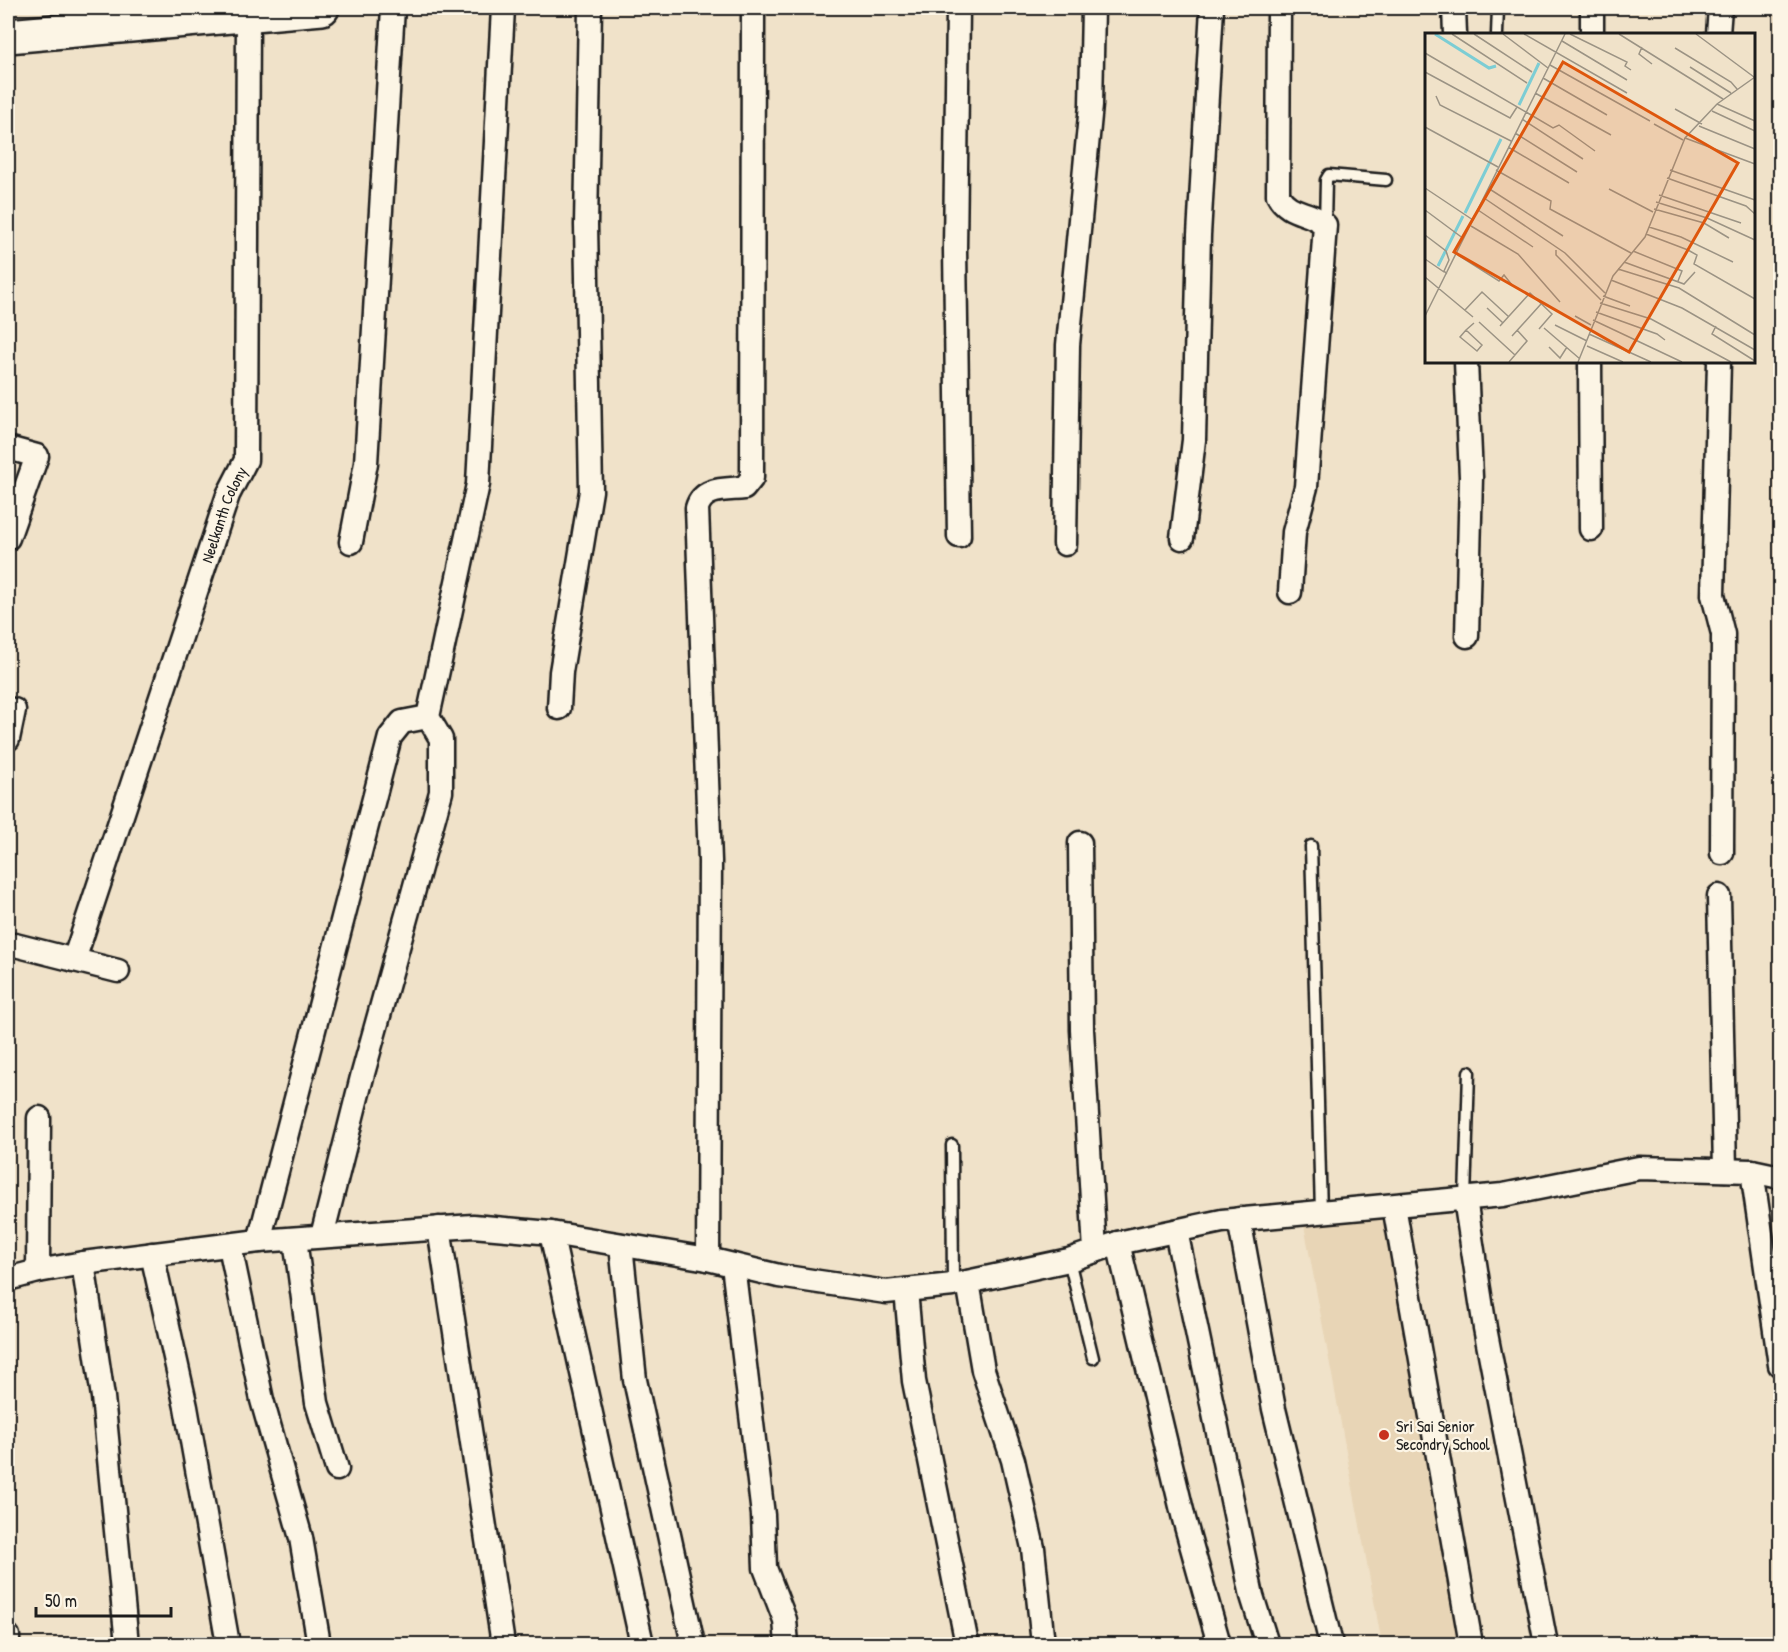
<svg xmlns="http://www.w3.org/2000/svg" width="1788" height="1652" font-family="'Patrick Hand',sans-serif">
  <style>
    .built { fill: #e8d5b6 }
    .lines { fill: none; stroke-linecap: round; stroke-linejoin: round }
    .service-casing { stroke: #1c1c1c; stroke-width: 15 }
    .minor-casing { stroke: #1c1c1c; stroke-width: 27 }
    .primary-casing { stroke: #1c1c1c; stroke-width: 38 }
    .service { stroke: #fcf5e5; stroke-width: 10 }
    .minor { stroke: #fcf5e5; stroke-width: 22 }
    .primary { stroke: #fcf5e5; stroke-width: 33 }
    .poi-dot { fill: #c8321e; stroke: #fcf5e5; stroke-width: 2 }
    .labels { text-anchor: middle; stroke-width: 4.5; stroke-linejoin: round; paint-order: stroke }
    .street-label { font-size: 16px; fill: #1c1c1c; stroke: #fcf5e5 }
    .poi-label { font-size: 16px; fill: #1c1c1c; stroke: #fcf5e5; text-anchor: start }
    .inset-river { fill: none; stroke: #7ccdd4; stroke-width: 3 }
    .inset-road { fill: none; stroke: #9b9384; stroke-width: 1.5 }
    .view { fill: #de560d; fill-opacity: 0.15; stroke: #de560d; stroke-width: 3 }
    .inset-edge { fill: none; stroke: #1c1c1c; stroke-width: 3 }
  </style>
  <rect width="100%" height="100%" fill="#f0e2c9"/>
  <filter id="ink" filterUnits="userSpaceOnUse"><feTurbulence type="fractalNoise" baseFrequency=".0167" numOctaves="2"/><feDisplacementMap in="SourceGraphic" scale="12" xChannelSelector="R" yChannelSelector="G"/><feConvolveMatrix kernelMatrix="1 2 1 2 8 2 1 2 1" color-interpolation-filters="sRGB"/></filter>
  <g filter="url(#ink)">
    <polygon class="built" points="1386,1215 1461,1644 1382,1644 1304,1225"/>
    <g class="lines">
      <defs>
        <g id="service">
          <polyline points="1497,34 1498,8"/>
          <polyline points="1325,225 1326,180 1329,175 1386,180"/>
          <polyline points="1311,846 1321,1212"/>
          <polyline points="952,1145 953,1285"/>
          <polyline points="1465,1199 1469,1072"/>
          <polyline points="1069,1260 1093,1358"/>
        </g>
        <g id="minor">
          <polyline points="958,8 955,249 959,536"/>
          <path d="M1279,8L1278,195C1289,216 1310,210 1325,225L1306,487L1294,532L1290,592"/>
          <polyline points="1454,8 1455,34"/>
          <polyline points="1592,34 1592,8"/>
          <polyline points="1718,34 1720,8"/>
          <polyline points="1466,362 1471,477 1467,636"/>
          <polyline points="1590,362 1591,529"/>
          <polyline points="1719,362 1713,595 1723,634 1722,853"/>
          <polyline points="8,448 37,456 8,538"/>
          <polyline points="1182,538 1194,440 1199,235 1212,8"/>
          <polyline points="351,542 366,463 393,8"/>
          <polyline points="1065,544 1068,345 1091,105 1093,8"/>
          <polyline points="559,708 561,672 591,491 586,225 590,8"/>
          <polyline points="8,709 14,710 8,739"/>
          <polyline points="1080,843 1082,1030 1095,1251"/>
          <polyline points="1719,896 1725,1170"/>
          <polyline points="15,945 118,971"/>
          <path id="s1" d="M74,960L228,495L246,460L248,15"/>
          <polyline points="1752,1171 1780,1365"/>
          <polyline points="1465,1199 1485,1328 1546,1644"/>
          <polyline points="1394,1206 1471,1644"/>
          <polyline points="1239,1219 1274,1409 1331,1644"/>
          <polyline points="439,1228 503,1644"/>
          <polyline points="1176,1231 1252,1596 1267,1644"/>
          <polyline points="551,1233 642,1644"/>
          <polyline points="322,1236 362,1077 441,792 441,739 428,717 478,484 503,8"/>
          <polyline points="295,1239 317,1403 337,1469"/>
          <polyline points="259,1241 390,737 402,722 428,717"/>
          <polyline points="1118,1243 1184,1519 1219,1644"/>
          <polyline points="621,1245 635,1380 693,1644"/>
          <polyline points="230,1246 262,1400 301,1538 319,1644"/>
          <polyline points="152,1254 186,1407 228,1644"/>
          <path d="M708,1259L710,861L697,508C703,487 725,490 744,488L752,478L753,8"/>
          <polyline points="83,1263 103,1397 127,1644"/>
          <polyline points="733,1265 763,1515 765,1568 785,1620 787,1644"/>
          <polyline points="38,1271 39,1118"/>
          <polyline points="8,1279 38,1271 83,1263 259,1241 473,1226 551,1233 708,1259 779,1276 886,1292 953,1285 1069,1260 1118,1243 1222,1221 1503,1195 1639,1168 1752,1171 1780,1177"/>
          <polyline points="968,1282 983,1370 1013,1460 1033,1548 1043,1644"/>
          <polyline points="906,1290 914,1381 967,1644"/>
          <polyline points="8,1636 8,1644"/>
        </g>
        <polyline id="primary" points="8,36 322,8"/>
      </defs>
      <use href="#service" class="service-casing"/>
      <use href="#minor" class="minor-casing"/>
      <use href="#primary" class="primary-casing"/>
      <use href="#service" class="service"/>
      <use href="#minor" class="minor"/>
      <use href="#primary" class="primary"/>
    </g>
  </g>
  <circle class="poi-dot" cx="1384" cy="1435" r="6"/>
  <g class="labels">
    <g class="street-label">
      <text dy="6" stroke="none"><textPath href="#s1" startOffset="470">Neelkanth Colony</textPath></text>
    </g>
    <g class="poi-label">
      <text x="1396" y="1432">Sri Sai Senior<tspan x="1396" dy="18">Secondry School</tspan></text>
    </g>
  </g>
  <g transform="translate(1425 33)">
    <rect width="330" height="330" fill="#f0e2c9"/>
    <path class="inset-river" d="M10,1L64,35L71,33M94,72L114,30M40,180L76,106M13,233L38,183"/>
    <path class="inset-road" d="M27,1L102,50M49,1L107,39M78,1L123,35M99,1L202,60M145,1L202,29L200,33L206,37M194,1L298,66M271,1L329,44M137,8L202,47M217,14L214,21L227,31M250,15L306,49L312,56M0,20L101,79M125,32L225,88M265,34L306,60M0,39L85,85L92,74M118,45L182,82M110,60L186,102M11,63L15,72L86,108M292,71L330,88M250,76L277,91M287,78L330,98M101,79L128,95L134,92L170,118M97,86L158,126M229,91L258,107M274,93L330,116M0,94L73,134M90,100L152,139M260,105L330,131M83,114L144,150M71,137L126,168L125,176L206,220M245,137L330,167M242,145L321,173L330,181M0,155L48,187M63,155L138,203M184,156L228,179M234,162L316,190M59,165L140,220L180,260M231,169L282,185L330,207M229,176L279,190L304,205M0,177L39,206M53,177L108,214M46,193L93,221L135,269M224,194L256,204L308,229M221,201L263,217L272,222L269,231L330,266M0,202L21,218L24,227L19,238L22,241M131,217V222L176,267M208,218L257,238L253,248M33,222L74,248L79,242L87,252M0,226L19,239M199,229L259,251L270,239M193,236L254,255L330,302M0,244L48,284M186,247L257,275L330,317M178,263L205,273M175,270L226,286L306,329M62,275L78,290M40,277L57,259L84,284M171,279L232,301L240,307M0,283L140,1M150,283L166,292M168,287L257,329M54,289L90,322M130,292L162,308M75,293L105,260L127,281L114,296M291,293L287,301L330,328M119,295L155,326M41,297L57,312L52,318L35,304L41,297L49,290M164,301L226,329M87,303L116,271M162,313L198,329M124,314L135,325L142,314M84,329L102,308L92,297M153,329L188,243L220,204L260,105L292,71L330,44"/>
    <path class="view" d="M138,29L313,130L204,319L29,219Z"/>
    <rect width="330" height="330" class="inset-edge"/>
  </g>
  <rect width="1788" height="1652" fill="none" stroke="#fcf5e5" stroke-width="30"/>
  <rect x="15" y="15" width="1758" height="1622" fill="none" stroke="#1c1c1c" stroke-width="2" filter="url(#ink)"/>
  <path d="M36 1607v9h135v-9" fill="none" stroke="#1c1c1c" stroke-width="3"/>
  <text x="45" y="1607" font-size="18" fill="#1c1c1c" stroke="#fcf5e5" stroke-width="4.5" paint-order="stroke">50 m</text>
</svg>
